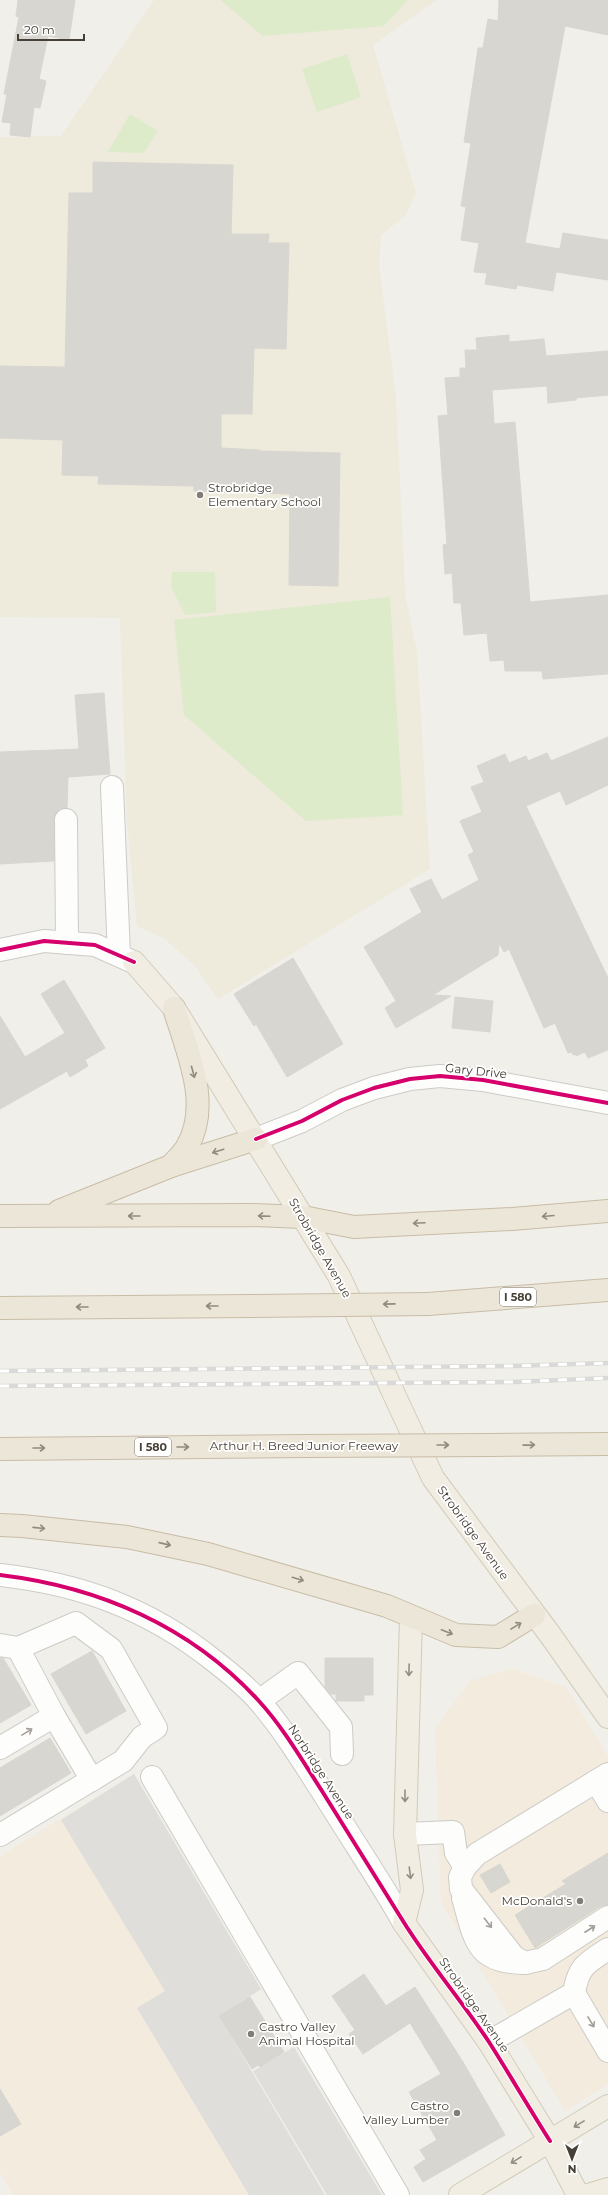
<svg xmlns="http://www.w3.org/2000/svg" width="608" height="2195" font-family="Montserrat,sans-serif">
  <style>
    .commercial { fill: #f3ebdd }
    .education { fill: #eeeadc }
    .green { fill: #ddebca }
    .parking { fill: #dfdeda }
    .building { fill: #d8d6d1; stroke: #d8d6d0 }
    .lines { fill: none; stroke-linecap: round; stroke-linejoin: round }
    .minor-casing { stroke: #cdcbc6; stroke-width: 24 }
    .major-casing { stroke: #d2cbb7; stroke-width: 24 }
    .highway-casing { stroke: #c8bca5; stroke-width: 24 }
    .minor { stroke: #fdfdfc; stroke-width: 22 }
    .major { stroke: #f1ede3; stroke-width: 22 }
    .highway { stroke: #ece6d9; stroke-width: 22 }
    .rail-casing { stroke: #d9d9d8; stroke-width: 4.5 }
    .rail { stroke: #fff; stroke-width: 3; stroke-dasharray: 9; stroke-linecap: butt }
    .highway-bridge-casing { stroke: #c8bca5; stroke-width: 24; stroke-linecap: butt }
    .highway-bridge { stroke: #ece6d9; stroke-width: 22 }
    .cycleway-casing { stroke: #fff; stroke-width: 6 }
    .cycleway { stroke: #d6006c; stroke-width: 4 }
    .oneway { stroke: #918b7f }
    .oneway2 { stroke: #938e84 }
    .oneway3 { stroke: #a29e99 }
    .poi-dot { fill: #827d75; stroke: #fff; stroke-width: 1.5 }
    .labels { text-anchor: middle; stroke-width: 3.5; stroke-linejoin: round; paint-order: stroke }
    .shield { fill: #fff; stroke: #7e7972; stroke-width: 1 }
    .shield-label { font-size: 11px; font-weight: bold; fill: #464036 }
    .poi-label { font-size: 12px; fill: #464036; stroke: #fff; text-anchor: start }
    .street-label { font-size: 12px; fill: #464036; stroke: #fff }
  </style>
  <rect width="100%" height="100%" fill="#f0efea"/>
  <g class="commercial">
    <polygon points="512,1669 566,1687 608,1757 608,2084 565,2111 441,1902 435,1728 470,1681"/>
    <polygon points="134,1774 261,1989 219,2016 325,2195 13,2195 0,2172 0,1856"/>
  </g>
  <polygon class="education" points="154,0 437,0 373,45 416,193 406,215 381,235 379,266 396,397 405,593 417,651 430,869 218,999 195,966 165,939 137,926 127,821 120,618 0,617 0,137 61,136"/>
  <g class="green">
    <polygon points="220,0 408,0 384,26 263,36"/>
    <polygon points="347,54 361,97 317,112 302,69"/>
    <polygon points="130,114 158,131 144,153 108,152"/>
    <polygon points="172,572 215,572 216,612 185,615 171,587"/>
    <polygon points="390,597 403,815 306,821 184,715 174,620"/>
  </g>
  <g class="parking">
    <polygon points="134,1774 261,1989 219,2016 325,2195 249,2195 137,2008 165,1991 61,1820"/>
    <polygon points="294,2047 382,2195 327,2195 253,2071"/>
  </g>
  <g class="building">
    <polygon points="18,0 75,0 69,40 48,36 39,79 46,81 40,108 34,107 30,137 10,135 11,123 2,122 7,94 4,94 19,17 16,16"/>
    <polygon points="499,0 608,0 608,35 565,26 525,243 560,249 563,233 608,240 608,280 556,272 553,291 517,285 516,289 485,284 487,273 474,272 479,243 461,240 466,207 461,206 471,143 464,142 475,69 478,48 483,48 488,19 498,21"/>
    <polygon points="93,162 233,165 231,234 269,234 268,243 289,243 286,349 254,348 252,414 221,414 221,448 260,450 260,451 340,453 338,586 289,585 290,494 194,491 194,486 98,484 99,476 62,475 63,440 0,438 0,366 65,367 69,193 93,193"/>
    <polygon points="509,335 509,342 544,339 546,356 608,351 608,395 576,398 576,400 548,403 547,386 492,390 494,424 515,422 530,602 608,595 608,674 543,679 542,671 505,671 504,660 490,661 487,633 464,635 461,603 454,603 452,573 445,574 443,545 447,544 438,416 448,415 445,378 460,377 460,368 466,368 465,350 477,350 476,338"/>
    <polygon points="104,693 110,774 68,777 67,808 59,809 54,820 54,861 0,864 0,752 79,749 75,695"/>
    <polygon points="608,737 608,785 566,805 560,791 526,806 608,978 608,1050 588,1058 585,1052 576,1056 576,1054 573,1055 572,1052 568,1053 555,1023 544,1028 509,949 504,952 499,943 498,955 433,995 451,996 396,1028 385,1008 396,1001 364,947 422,912 410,889 431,879 442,900 479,880 468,855 474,852 460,821 482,812 471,787 484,782 477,766 505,754 509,763 526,756 528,761 547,753 551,761"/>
    <polygon points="293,958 343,1044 287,1077 256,1024 254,1026 234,994"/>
    <polygon points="64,980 105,1048 85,1060 88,1066 70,1077 67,1071 0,1109 0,1016 25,1057 65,1033 41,994"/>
    <polygon points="455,997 493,1001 490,1032 452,1028"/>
    <polygon points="92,1651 126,1711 86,1734 51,1674"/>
    <polygon points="0,1658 3,1658 31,1705 0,1723"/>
    <polygon points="325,1658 373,1658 373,1695 364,1695 364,1701 336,1701 336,1694 331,1694 325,1687"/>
    <polygon points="50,1738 71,1773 0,1816 0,1768"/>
    <polygon points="608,1853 608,1905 601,1906 535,1948 515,1915 566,1884 562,1881"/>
    <polygon points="500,1864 510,1882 491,1893 480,1875"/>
    <polygon points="364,1974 386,2006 415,1987 463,2062 505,2135 423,2182 414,2167 426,2159 420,2150 437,2140 409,2092 441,2074 410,2023 363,2054 349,2034 355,2030 332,1996"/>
    <polygon points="250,1997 284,2052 260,2067 258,2065 252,2069 219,2016"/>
    <polygon points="0,2089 21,2124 0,2136"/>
  </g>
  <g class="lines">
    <defs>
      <g id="minor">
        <polyline points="112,787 119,955"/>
        <polyline points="66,820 67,943"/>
        <polyline points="0,950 44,941 95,945 131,961"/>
        <polyline points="256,1139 302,1121 342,1100 374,1088 410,1079 440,1076 483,1080 608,1103"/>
        <path d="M0,1575C81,1584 149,1609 213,1660C230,1673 246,1686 260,1702C288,1735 310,1773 334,1810C357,1847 382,1884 404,1923"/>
        <polyline points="0,1645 18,1648 76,1623 111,1649 156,1728 142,1737 123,1761 0,1835"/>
        <polyline points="18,1648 54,1716 92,1780"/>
        <polyline points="259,1701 298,1673 341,1727 342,1754"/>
        <polyline points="0,1748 54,1716"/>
        <polyline points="152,1777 398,2195"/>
        <polyline points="596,1781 608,1801"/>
        <polyline points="405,1834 453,1832 456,1853 465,1867 477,1854 608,1774"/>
        <polyline points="465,1867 460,1877 461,1889 514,1957 525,1963 543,1959 608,1917"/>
        <path d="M463,1898C475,1939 475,1963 525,1963"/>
        <polyline points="574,1993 608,2051"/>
        <path d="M489,2042L574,1993C578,1967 586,1963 608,1949"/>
      </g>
      <g id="major">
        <polyline points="134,962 174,1008 339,1276 433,1478 551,1636 608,1717"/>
        <polyline points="411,1618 405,1834 412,1890 404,1923 489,2042 550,2141 578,2195"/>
        <polyline points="460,2195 608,2106"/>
        <polyline points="588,2195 608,2189"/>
      </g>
      <g id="highway">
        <path d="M171,1166C176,1160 183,1154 187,1147C212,1104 187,1052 174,1008"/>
        <polyline points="59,1211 171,1166 256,1139"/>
        <polyline points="0,1216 252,1215 303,1217 354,1227 512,1219 608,1211"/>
        <polyline points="428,1304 608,1290"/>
        <polyline points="0,1308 251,1306"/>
        <polyline points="490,1445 608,1444"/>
        <polyline points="0,1449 306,1446"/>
        <polyline points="0,1525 22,1526 127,1537 208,1554 387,1606 456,1635 498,1637 534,1615"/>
      </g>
    </defs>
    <use href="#minor" class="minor-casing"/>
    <use href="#major" class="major-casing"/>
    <use href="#highway" class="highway-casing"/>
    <use href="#minor" class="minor"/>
    <use href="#major" class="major"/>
    <use href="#highway" class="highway"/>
    <defs>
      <g id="rail">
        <polyline points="0,1371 512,1366 608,1363"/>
        <polyline points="0,1386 513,1382 608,1378"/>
      </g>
    </defs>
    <use href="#rail" class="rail-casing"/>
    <use href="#rail" class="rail"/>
    <defs>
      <g id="highway-bridge">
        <polyline points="251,1306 428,1304"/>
        <polyline points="306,1446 490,1445"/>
      </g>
    </defs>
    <use href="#highway-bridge" class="highway-bridge-casing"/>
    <use href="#highway-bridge" class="highway-bridge"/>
    <defs>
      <g id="cycleway">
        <polyline points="0,950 44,941 95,945 134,962"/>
        <polyline points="256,1139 302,1121 342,1100 374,1088 410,1079 440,1076 483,1080 608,1103"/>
        <path d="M0,1575C99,1587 190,1626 258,1700C283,1727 302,1760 322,1791C349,1835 376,1878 403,1921C429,1963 462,2001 489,2042C510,2075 529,2108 550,2141"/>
      </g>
    </defs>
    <use href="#cycleway" class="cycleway-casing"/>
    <use href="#cycleway" class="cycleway"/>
  </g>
  <defs><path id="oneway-shaft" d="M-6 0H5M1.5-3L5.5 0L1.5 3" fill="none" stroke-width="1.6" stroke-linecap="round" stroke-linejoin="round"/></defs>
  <g class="oneway">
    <use href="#oneway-shaft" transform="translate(193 1072) rotate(75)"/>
    <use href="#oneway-shaft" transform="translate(218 1151) rotate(162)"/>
    <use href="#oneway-shaft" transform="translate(134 1216) rotate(180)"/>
    <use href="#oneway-shaft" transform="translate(264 1216) rotate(-178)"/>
    <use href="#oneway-shaft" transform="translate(548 1216) rotate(175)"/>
    <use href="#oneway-shaft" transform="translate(419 1223) rotate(177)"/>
    <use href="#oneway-shaft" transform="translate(389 1304) rotate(179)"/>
    <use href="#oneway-shaft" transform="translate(212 1306) rotate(180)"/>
    <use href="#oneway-shaft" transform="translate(82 1307) rotate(180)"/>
    <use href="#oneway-shaft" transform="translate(443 1445)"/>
    <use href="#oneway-shaft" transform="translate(529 1445) rotate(-1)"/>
    <use href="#oneway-shaft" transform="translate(183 1447)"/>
    <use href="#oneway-shaft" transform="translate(39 1448)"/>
    <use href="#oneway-shaft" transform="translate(39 1528) rotate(6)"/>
    <use href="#oneway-shaft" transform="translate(165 1544) rotate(13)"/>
    <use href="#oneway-shaft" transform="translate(298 1579) rotate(17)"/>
    <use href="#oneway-shaft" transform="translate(516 1626) rotate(-31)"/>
    <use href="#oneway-shaft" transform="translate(447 1632) rotate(21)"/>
  </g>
  <g class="oneway2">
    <use href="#oneway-shaft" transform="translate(409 1670) rotate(92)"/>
    <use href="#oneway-shaft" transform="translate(405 1796) rotate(90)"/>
    <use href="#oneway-shaft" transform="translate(410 1873) rotate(83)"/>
    <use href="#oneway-shaft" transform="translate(579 2124) rotate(149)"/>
    <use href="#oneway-shaft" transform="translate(516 2160) rotate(149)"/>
  </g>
  <g class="oneway3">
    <use href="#oneway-shaft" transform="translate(27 1732) rotate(-31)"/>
    <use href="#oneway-shaft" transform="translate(488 1923) rotate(52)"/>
    <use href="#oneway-shaft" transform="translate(590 1929) rotate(-33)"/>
    <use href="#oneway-shaft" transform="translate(591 2022) rotate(59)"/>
  </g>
  <g class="poi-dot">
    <circle cx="200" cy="495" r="4"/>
    <circle cx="580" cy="1901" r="4"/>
    <circle cx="251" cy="2034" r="4"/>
    <circle cx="457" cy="2113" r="4"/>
  </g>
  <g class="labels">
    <g class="shield">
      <rect x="500" y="1288" width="36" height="18" rx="3"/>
      <rect x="135" y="1438" width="36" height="18" rx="3"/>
    </g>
    <g class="shield-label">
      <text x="518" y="1301">I 580</text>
      <text x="153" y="1451">I 580</text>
    </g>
    <g class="poi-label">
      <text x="208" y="492">Strobridge<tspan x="208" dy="14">Elementary School</tspan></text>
      <text x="572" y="1905" text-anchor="end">McDonald's</text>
      <text x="259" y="2031">Castro Valley<tspan x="259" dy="14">Animal Hospital</tspan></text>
      <text x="449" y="2110" text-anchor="end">Castro<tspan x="449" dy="14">Valley Lumber</tspan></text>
    </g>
    <g class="street-label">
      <text transform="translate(476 1071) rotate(6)" y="4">Gary Drive</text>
      <text transform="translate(320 1248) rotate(60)" y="4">Strobridge Avenue</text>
      <text x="304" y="1450">Arthur H. Breed Junior Freeway</text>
      <text transform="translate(473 1533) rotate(54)" y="4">Strobridge Avenue</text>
      <text transform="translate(321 1772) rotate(57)" y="4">Norbridge Avenue</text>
      <text transform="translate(474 2005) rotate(55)" y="4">Strobridge Avenue</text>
    </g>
  </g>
  <g transform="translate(572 2159) rotate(180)" stroke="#ffffff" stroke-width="3" paint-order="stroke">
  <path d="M0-3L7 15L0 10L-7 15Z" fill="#464036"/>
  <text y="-6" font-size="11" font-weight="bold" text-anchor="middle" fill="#464036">N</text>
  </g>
  <path d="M18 34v6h66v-6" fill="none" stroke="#464036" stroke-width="2"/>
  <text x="24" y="34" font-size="12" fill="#464036" stroke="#ffffff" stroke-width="3" paint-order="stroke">20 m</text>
</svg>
